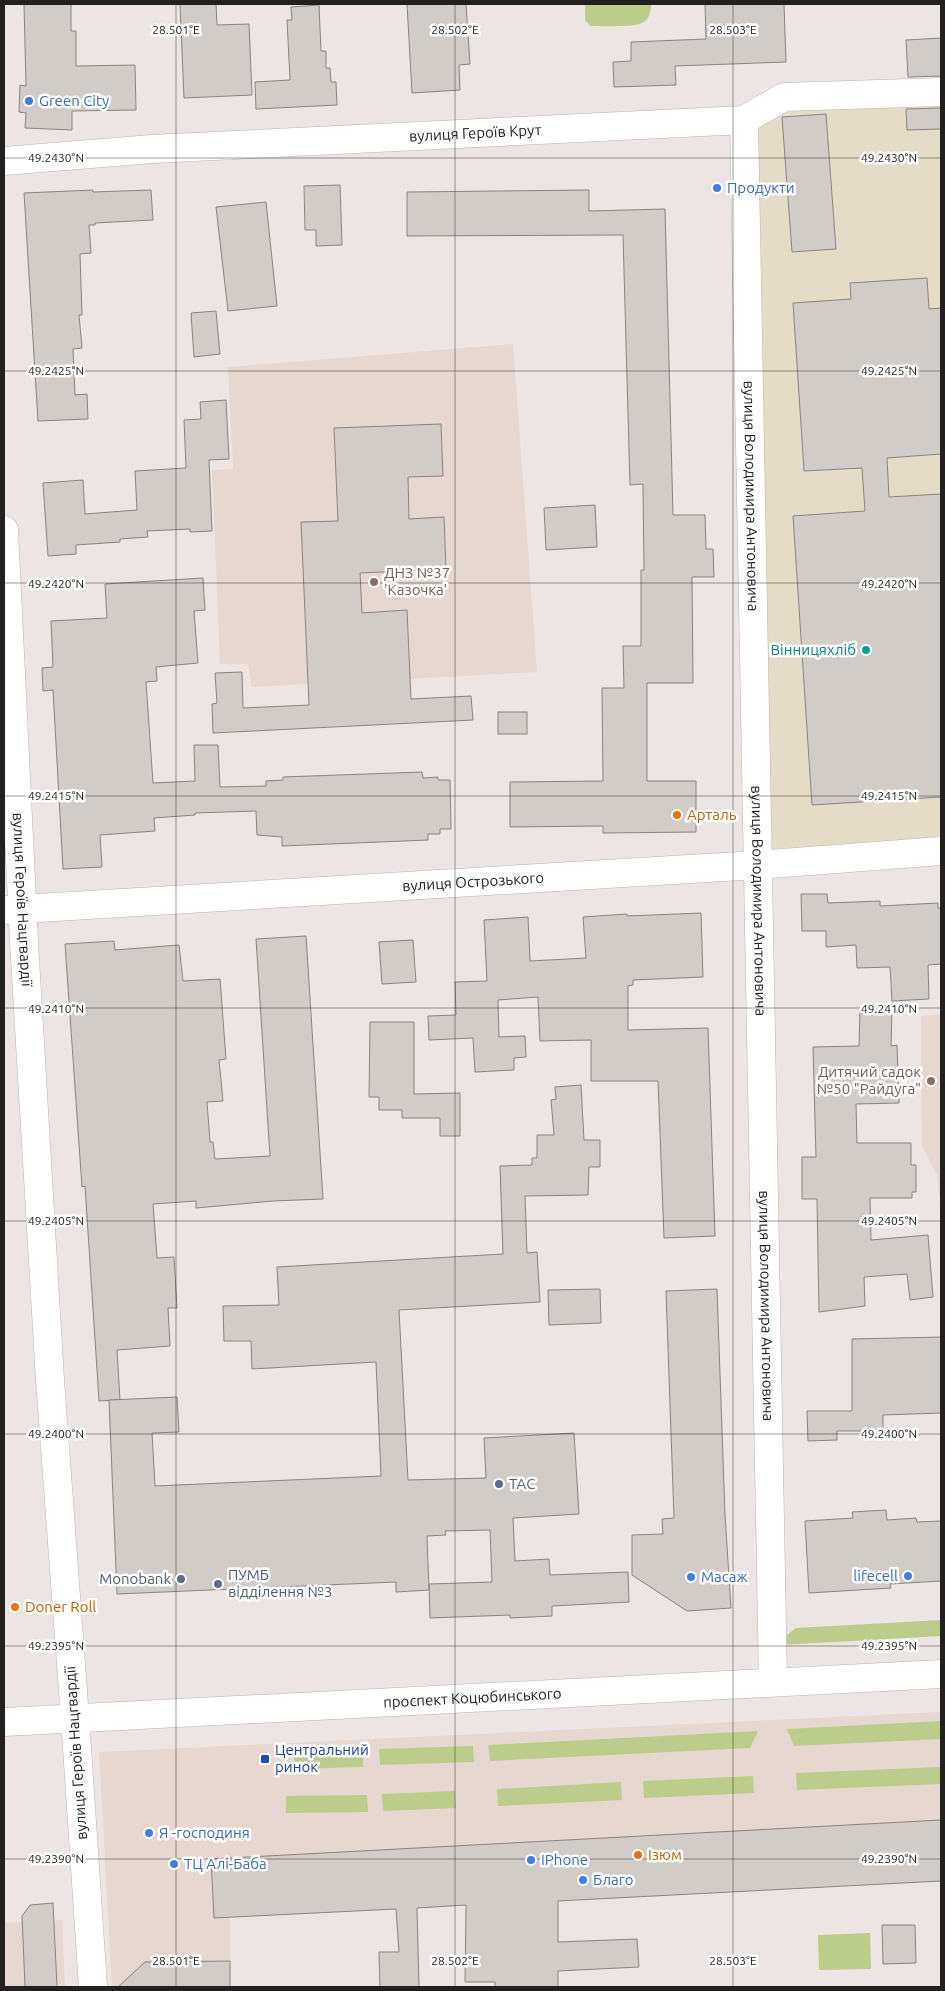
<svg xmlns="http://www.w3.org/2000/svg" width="945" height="1991" font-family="Ubuntu,sans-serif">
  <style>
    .built { fill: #e6d8d1 }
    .industrial { fill: #e5dcc7 }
    .green { fill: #bccc8a }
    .building { fill: #d1ccc8; stroke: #898481 }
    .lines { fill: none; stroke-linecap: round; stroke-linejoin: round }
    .minor-casing { stroke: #bab4b1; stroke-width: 29 }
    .tertiary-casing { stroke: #bab4b1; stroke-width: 29 }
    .secondary-casing { stroke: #bab4b1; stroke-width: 29 }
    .minor { stroke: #fff; stroke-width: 28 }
    .tertiary { stroke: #fff; stroke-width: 28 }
    .secondary { stroke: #fff; stroke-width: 28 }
    .ticks { fill: none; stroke: #232120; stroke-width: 1; stroke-opacity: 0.45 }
    .shop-dot { fill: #3f7fe0; stroke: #fff; stroke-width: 2 }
    .education-dot { fill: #8d6e63; stroke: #fff; stroke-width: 2 }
    .culture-dot { fill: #0f9aa8; stroke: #fff; stroke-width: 2 }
    .food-dot { fill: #e8710a; stroke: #fff; stroke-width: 2 }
    .service-dot { fill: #5c6f8a; stroke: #fff; stroke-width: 2 }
    .transit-dot { fill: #1a4fb4; stroke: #fff; stroke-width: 2 }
    .labels { text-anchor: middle; stroke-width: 5; stroke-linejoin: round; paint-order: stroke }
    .shop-label { font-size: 15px; fill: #366cbe; stroke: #fff; text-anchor: start }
    .street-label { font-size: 15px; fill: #232120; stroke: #fff }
    .education-label { font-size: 15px; fill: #785e54; stroke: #fff; text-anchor: start }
    .culture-label { font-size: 15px; fill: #0d838f; stroke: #fff; text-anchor: end }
    .food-label { font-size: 15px; fill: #c56008; stroke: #fff; text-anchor: start }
    .service-label { font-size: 15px; fill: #4e5e75; stroke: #fff; text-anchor: start }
    .transit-label { font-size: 15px; fill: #164399; stroke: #fff; text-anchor: start }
    .ticks-label { font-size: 12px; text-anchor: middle; fill: #232120; stroke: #fff; stroke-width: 5; stroke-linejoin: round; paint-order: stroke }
  </style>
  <rect width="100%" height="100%" fill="#ece5e3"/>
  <g class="built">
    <polygon points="513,344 537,672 252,687 248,664 220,664 212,470 233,469 228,367"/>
    <polygon points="941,981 941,1211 937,1175 922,1146 921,1016 941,1014"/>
    <polygon points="941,1712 941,1857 230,1888 230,1987 112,1987 99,1752"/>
    <polygon points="62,1920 65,1987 4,1987 4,1923"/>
  </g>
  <polygon class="industrial" points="941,101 941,850 759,863 757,123 783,107"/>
  <g class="green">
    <path d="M585,4H651C651,12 649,21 640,24C630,27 602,26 590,26L585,20Z"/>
    <polygon points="941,1620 941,1636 781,1645 783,1638 796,1628"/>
    <polygon points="941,1721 941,1739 794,1746 787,1729"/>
    <polygon points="758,1731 750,1748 490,1761 488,1745"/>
    <polygon points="473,1746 474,1762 380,1765 379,1749"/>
    <polygon points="363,1752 363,1767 294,1769 294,1753"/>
    <polygon points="941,1767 941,1784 797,1790 796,1773"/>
    <polygon points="753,1776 754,1793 644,1798 643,1781"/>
    <polygon points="621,1782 622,1800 498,1806 497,1789"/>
    <polygon points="455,1791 456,1808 383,1811 382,1794"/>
    <polygon points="367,1795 368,1812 286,1813 286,1796"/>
    <polygon points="870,1933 871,1969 819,1970 818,1935"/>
  </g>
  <g class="building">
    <polygon points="24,4 71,4 71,31 76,31 76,66 135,65 136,110 72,111 72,130 25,128 26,113 19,112 20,85 26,86"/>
    <polygon points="180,4 216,4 217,25 249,24 252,95 184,98"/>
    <polygon points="407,4 466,4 470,64 459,65 460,90 412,93"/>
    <polygon points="705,4 784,4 786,62 675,66 676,85 614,87 613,62 631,61 631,42 706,39"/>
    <polygon points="319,5 321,51 326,51 326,68 330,68 331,82 336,82 337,105 256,109 255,82 290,80 287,20 292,20 291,7"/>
    <polygon points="941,38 941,76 908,77 906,40"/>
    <polygon points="941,108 941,129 907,130 906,109"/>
    <polygon points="826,114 836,249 792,252 782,117"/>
    <polygon points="340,185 342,245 316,246 316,230 305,230 304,186"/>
    <polygon points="93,190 93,192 151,190 153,220 95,223 95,225 89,225 91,253 80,254 82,315 79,315 82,348 73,349 75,395 87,394 88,419 38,421 24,193"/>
    <polygon points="589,190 589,211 665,209 673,515 705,515 706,549 713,549 714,577 692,577 693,683 647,683 647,781 696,781 696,832 603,833 603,826 510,827 510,782 603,781 602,688 624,688 623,646 641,646 641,570 644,570 643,484 630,485 623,235 407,236 407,192"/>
    <polygon points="266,202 277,306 228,311 216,207"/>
    <polygon points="927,278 929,309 941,308 941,454 887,458 889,497 941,494 941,797 812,805 793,516 865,511 862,468 804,471 793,303 851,299 850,283"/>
    <polygon points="216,311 220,354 194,357 191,313"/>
    <polygon points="226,400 229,459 209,460 212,531 190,532 190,529 147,531 148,537 120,539 120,542 76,545 76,554 48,556 43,483 83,480 85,514 137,510 135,471 186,468 184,420 201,419 200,402"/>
    <polygon points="441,424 443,476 408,477 409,519 444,517 446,569 360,573 362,613 407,610 411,699 471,696 473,720 213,733 212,704 217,703 215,673 242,672 243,708 309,705 301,522 338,521 334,428"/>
    <polygon points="595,505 597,547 546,550 544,508"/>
    <polygon points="203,578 205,610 194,611 198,663 156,667 157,681 146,682 153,783 195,781 194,745 218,745 220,787 266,786 266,781 283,780 283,777 422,772 423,778 438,777 438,780 450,780 451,829 440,829 440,834 428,834 428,840 282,846 282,837 257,835 256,811 195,813 195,815 154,818 155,831 100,835 102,867 63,869 53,690 43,691 42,668 53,667 51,621 107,618 105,584"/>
    <rect x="498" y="712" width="29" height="22"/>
    <polygon points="801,894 827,894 828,903 880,901 880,906 938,903 938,908 941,908 941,964 928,965 929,999 892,1001 890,967 857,968 856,945 826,947 826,931 802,931"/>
    <polygon points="701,913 703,977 633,980 633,985 628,986 628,1030 708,1028 715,1236 664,1238 658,1081 591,1081 591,1040 540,1041 538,997 498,1000 499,1037 525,1036 526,1057 514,1058 514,1070 475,1072 473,1038 429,1040 428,1016 456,1015 455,982 487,981 484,920 528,917 530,961 586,958 583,917 627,914 627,916"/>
    <polygon points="306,936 323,1199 273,1201 196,1208 196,1201 153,1204 157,1258 174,1257 177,1308 168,1308 170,1346 117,1350 120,1400 99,1401 85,1186 82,1187 65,944 114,941 115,950 179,945 183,981 220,979 226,1059 219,1060 223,1101 207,1102 210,1142 213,1142 215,1159 270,1156 256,939"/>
    <polygon points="413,940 416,982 382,984 379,942"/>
    <polygon points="860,1011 892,1011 891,1046 897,1045 899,1103 856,1104 857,1143 911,1143 911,1165 916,1165 916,1192 912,1192 912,1198 870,1198 871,1240 928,1235 933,1297 910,1300 907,1274 864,1277 865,1306 819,1312 817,1199 802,1199 802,1157 816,1157 813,1047 859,1046"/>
    <polygon points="370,1022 414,1022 414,1094 460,1093 460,1136 440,1136 440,1118 402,1118 402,1110 379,1110 379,1097 369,1097"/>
    <polygon points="581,1085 584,1140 600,1140 600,1167 589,1167 588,1195 525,1196 527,1253 537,1252 540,1302 399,1310 408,1480 486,1478 484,1438 574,1433 579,1514 513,1518 515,1561 549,1559 550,1575 628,1572 629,1602 552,1606 552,1616 510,1618 510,1615 430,1618 429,1584 492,1582 490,1530 445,1531 446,1535 427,1536 429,1590 396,1592 396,1582 117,1594 109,1400 177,1397 179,1432 152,1433 155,1486 381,1476 376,1362 252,1369 251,1341 224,1341 223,1306 279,1305 277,1267 503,1254 500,1166 532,1165 532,1158 537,1158 537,1135 554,1135 551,1100 556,1099 555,1087"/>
    <polygon points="600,1289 601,1323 549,1325 548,1290"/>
    <polygon points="717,1289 725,1515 731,1608 687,1611 632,1575 632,1535 663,1534 662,1519 674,1518 666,1291"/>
    <polygon points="941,1337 941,1413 883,1415 883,1431 837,1431 837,1440 808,1441 807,1411 852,1411 852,1339"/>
    <polygon points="886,1510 887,1520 916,1518 917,1522 941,1521 941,1581 890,1584 891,1588 809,1593 805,1521 853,1518 852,1512"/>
    <polygon points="941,1820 941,1881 558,1901 558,1942 637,1939 639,1967 558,1971 558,1987 495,1987 495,1982 465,1982 466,1905 417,1908 419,1987 380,1987 379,1952 399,1952 396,1909 214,1918 211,1859"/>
    <polygon points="53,1903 57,1987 25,1987 22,1916 30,1905"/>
    <polygon points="882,1925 915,1925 916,1963 883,1964"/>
    <polygon points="230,1961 230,1987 118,1987 145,1962"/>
  </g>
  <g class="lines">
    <defs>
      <g id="minor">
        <path id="s1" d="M744,120L773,1682"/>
        <path id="s2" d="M4,161L152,149L744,120L784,97L941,92"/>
        <path id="s3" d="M4,910L757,865L941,851"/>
        <polyline points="75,1718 93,1987"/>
      </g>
      <g id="tertiary">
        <path id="s4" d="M4,530L24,942L50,1380L75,1718"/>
      </g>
      <g id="secondary">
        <path id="s5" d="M4,1722L941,1674"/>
      </g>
    </defs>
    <use href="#minor" class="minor-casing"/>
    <use href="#tertiary" class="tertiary-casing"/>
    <use href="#secondary" class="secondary-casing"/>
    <use href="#minor" class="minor"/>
    <use href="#tertiary" class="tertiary"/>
    <use href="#secondary" class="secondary"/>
  </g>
  <path class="ticks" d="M176,4V1987M455,4V1987M733,4V1987M4,158H941M4,371H941M4,583H941M4,796H941M4,1008H941M4,1221H941M4,1434H941M4,1646H941M4,1859H941"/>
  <g class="shop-dot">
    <circle cx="29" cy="101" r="5"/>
    <circle cx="717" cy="188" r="5"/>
    <circle cx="908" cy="1576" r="5"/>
    <circle cx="691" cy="1577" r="5"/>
    <circle cx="149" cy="1833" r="5"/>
    <circle cx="531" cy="1860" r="5"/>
    <circle cx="174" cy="1864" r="5"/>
    <circle cx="583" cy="1880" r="5"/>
  </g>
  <g class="education-dot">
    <circle cx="374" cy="582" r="5"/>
    <circle cx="931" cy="1081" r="5"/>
  </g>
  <circle class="culture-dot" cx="866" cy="650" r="5"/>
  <g class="food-dot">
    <circle cx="677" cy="815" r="5"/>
    <circle cx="15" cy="1607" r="5"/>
    <circle cx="638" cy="1855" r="5"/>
  </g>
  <g class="service-dot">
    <circle cx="499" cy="1484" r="5"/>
    <circle cx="181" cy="1579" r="5"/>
    <circle cx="218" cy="1584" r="5"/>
  </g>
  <rect class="transit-dot" x="260" y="1754" width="10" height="10" rx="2.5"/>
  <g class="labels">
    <g class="shop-label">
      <text x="39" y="106">Green City</text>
      <text x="727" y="193">Продукти</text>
      <text x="898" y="1581" text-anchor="end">lifecell</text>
      <text x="701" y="1582">Масаж</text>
      <text x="159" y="1838">Я -господиня</text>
      <text x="541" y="1865">IPhone</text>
      <text x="184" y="1869">ТЦ Алі-Баба</text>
      <text x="593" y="1885">Благо</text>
    </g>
    <g class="street-label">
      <text dy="5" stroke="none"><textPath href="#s2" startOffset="472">вулиця Героїв Крут</textPath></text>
      <text dy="5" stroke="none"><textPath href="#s1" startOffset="376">вулиця Володимира Антоновича</textPath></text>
      <text dy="5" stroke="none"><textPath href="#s3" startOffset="470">вулиця Острозького</textPath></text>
      <text dy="5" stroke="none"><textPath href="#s4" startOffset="370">вулиця Героїв Нацгвардії</textPath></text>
      <text dy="5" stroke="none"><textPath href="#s1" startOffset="781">вулиця Володимира Антоновича</textPath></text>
      <text dy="5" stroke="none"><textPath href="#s1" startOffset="1186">вулиця Володимира Антоновича</textPath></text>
      <text dy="5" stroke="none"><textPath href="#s5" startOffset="469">проспект Коцюбинського</textPath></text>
      <text transform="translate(76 1753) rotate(-94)" y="5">вулиця Героїв Нацгвардії</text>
    </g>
    <g class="education-label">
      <text x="384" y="578">ДНЗ №37<tspan x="384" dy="17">'Казочка'</tspan></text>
      <text x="921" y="1077" text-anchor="end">Дитячий садок<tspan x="921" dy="17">№50 "Райдуга"</tspan></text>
    </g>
    <g class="culture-label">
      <text x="856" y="655">Вінницяхліб</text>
    </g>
    <g class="food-label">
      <text x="687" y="820">Арталь</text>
      <text x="25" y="1612">Doner Roll</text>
      <text x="648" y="1860">Ізюм</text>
    </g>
    <g class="service-label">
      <text x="509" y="1489">ТАС</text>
      <text x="228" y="1580">ПУМБ<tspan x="228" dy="17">відділення №3</tspan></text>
      <text x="171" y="1584" text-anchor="end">Monobank</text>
    </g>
    <g class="transit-label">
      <text x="275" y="1755">Центральний<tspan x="275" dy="17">ринок</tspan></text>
    </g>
  </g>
  <g class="ticks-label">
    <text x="176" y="34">28.501°E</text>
    <text x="455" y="34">28.502°E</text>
    <text x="733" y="34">28.503°E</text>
    <text x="56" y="162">49.2430°N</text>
    <text x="889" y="162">49.2430°N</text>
    <text x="56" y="375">49.2425°N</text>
    <text x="889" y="375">49.2425°N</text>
    <text x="56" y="588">49.2420°N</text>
    <text x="889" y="588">49.2420°N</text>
    <text x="56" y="800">49.2415°N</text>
    <text x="889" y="800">49.2415°N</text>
    <text x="56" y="1013">49.2410°N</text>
    <text x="889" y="1013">49.2410°N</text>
    <text x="56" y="1225">49.2405°N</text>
    <text x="889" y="1225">49.2405°N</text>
    <text x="56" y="1438">49.2400°N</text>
    <text x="889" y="1438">49.2400°N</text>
    <text x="56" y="1650">49.2395°N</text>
    <text x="889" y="1650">49.2395°N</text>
    <text x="56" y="1863">49.2390°N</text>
    <text x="889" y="1863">49.2390°N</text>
    <text x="176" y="1965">28.501°E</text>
    <text x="455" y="1965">28.502°E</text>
    <text x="733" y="1965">28.503°E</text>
  </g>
  <rect width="945" height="1991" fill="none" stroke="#232120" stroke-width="10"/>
</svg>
